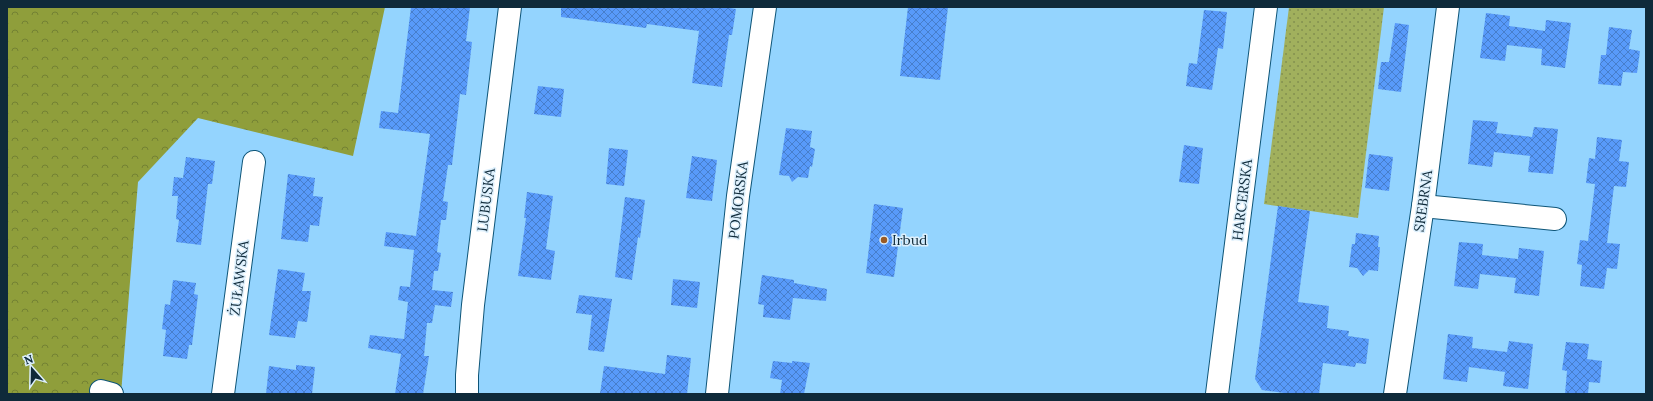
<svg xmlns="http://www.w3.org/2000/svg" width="1653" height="401" font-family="Lora,serif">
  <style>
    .grass { fill: url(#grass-dots) }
    .forest { fill: url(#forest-crowns) }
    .building { fill: url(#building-cross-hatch) }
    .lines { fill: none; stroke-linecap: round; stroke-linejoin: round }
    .minor-casing { stroke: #0e5578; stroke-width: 24 }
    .minor { stroke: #fff; stroke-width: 22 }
    .poi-dot { fill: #9a5a23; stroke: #dceffc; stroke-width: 1.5 }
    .labels { text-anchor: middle; stroke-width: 3; stroke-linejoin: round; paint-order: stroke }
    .street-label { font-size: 14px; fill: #0f2a3a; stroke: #dceffc }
    .poi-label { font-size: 14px; fill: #0f2a3a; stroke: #dceffc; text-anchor: start }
  </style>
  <defs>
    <pattern id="grass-dots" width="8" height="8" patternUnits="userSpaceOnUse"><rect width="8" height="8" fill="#a1b05d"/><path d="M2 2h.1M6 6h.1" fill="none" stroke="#828f4e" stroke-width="1.8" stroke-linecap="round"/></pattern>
    <pattern id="forest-crowns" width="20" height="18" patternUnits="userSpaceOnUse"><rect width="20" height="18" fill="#8f9e3b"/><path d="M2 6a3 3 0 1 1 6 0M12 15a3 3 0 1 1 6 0" fill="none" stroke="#738133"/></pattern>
    <pattern id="building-cross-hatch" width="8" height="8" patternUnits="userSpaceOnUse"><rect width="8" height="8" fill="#589afa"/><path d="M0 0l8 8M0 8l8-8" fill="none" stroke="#477ecb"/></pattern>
  </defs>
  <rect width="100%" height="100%" fill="#94d4fe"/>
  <polygon class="grass" points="1289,7 1384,7 1358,218 1264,204"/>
  <polygon class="forest" points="7,7 385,7 353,156 198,118 138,182 121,394 7,394"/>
  <g class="building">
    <polygon points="411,7 470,7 466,41 472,42 466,95 460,94 452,165 448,165 443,201 448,202 446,220 441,220 437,252 441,253 438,271 434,271 432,290 453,292 451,307 435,305 432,323 427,323 424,356 429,356 423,394 395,394 401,354 368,348 370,335 404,339 408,302 398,300 400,286 410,287 414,250 384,246 386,232 416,236 430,134 379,128 381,111 398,113"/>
    <polygon points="561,7 724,7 736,9 732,35 729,35 722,87 692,83 699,31 647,24 646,28 561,17"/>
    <polygon points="908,7 948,7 940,80 900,76"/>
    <polygon points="1204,10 1227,12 1223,49 1218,48 1212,90 1186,86 1189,63 1197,64"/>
    <polygon points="1486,13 1510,16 1509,26 1545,31 1546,20 1571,23 1565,68 1541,65 1542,49 1524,47 1507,45 1505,61 1480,58"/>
    <polygon points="1395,23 1409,25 1401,92 1378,89 1381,62 1389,62"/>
    <polygon points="1609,27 1632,30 1629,49 1640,51 1637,73 1623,72 1621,86 1598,84 1601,55 1606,55"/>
    <polygon points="538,86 564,89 561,117 534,114"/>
    <polygon points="1473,120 1498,122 1496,133 1532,137 1534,127 1558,129 1553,174 1528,172 1530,156 1494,152 1492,167 1468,164"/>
    <polygon points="786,128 812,131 810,147 815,149 812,167 810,166 808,178 798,177 792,182 789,176 779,175"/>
    <polygon points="1597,137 1622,140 1619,161 1629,162 1626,187 1614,186 1607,243 1620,244 1617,269 1607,268 1604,289 1580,286 1582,265 1577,264 1580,240 1588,241 1595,184 1586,183 1589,158 1595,159"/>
    <polygon points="1184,145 1203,148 1199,184 1179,182"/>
    <polygon points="609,148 628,150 624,186 606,184"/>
    <polygon points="1369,154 1393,157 1389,191 1365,188"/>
    <polygon points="692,156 717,160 712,201 686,198"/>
    <polygon points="186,157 215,161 212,184 208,184 201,245 176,242 179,220 176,219 178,196 172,196 174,177 183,178"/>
    <polygon points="288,174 315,178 313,196 323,197 319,226 310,225 308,242 281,239"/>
    <polygon points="527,192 553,196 546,249 555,251 551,280 518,276 526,218 524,218"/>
    <polygon points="625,197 645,200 640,238 638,237 632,280 615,277"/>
    <polygon points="874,204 903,208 894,277 866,273"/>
    <polygon points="1278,206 1310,211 1298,302 1329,306 1327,328 1349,331 1348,336 1369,339 1366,364 1356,363 1355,367 1323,363 1319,394 1291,394 1262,390 1255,379"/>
    <polygon points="1356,233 1379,236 1378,247 1380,247 1378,271 1369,270 1363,276 1357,268 1349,267 1352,244 1355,244"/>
    <polygon points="1459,242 1483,244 1482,255 1518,259 1519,248 1544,251 1539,296 1514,293 1516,278 1480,274 1478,289 1454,286"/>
    <polygon points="278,269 305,273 302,291 311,291 307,322 298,321 295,338 269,335"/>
    <polygon points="762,275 794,280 794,283 827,289 826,301 793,298 790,320 763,317 764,305 758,304"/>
    <polygon points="673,279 700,282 697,308 671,305"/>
    <polygon points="173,280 196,283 194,294 198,295 192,345 189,345 187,359 163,356 166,330 162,329 165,304 170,305"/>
    <polygon points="579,295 612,299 604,352 588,350 592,315 576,313"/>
    <polygon points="1448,334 1473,337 1472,348 1490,350 1507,352 1509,341 1533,344 1528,389 1503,386 1505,372 1469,367 1467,382 1443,379"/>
    <polygon points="1566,342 1589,344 1587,359 1602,361 1600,383 1589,382 1588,394 1565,394 1567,371 1562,370"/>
    <polygon points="667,355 691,358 687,394 600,394 604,366 665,374"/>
    <polygon points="773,361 792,363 792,361 810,363 804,394 780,394 782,380 770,378"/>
    <polygon points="296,365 315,367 312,394 266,394 269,366 296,370"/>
  </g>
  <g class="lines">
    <defs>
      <g id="minor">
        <polyline points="1423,206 1555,219"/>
        <polyline points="101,391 112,394"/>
        <polyline points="223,394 254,162"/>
        <polyline points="467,394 467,375 473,305 510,7"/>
        <polyline points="717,394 738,196 765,7"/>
        <polyline points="1217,394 1266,7"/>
        <polyline points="1395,394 1423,206 1448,7"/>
      </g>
    </defs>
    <use href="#minor" class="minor-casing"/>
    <use href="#minor" class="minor"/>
  </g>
  <circle class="poi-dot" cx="884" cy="240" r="4"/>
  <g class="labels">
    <g class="street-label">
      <text transform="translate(486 200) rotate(-83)" y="5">LUBUSKA</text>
      <text transform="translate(738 200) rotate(-83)" y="5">POMORSKA</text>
      <text transform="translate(1242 200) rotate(-83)" y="5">HARCERSKA</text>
      <text transform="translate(1423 201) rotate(-82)" y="5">SREBRNA</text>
      <text transform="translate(239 278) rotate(-83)" y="5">ŻUŁAWSKA</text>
    </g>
    <g class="poi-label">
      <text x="892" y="245">Irbud</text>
    </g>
  </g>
  <rect width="1653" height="401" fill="none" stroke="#0f2a3a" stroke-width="16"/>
  <g transform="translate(32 369) rotate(340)" stroke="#dceffc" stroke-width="3" paint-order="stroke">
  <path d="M0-3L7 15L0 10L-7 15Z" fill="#0f2a3a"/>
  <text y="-6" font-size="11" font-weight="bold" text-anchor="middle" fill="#0f2a3a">N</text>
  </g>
</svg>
